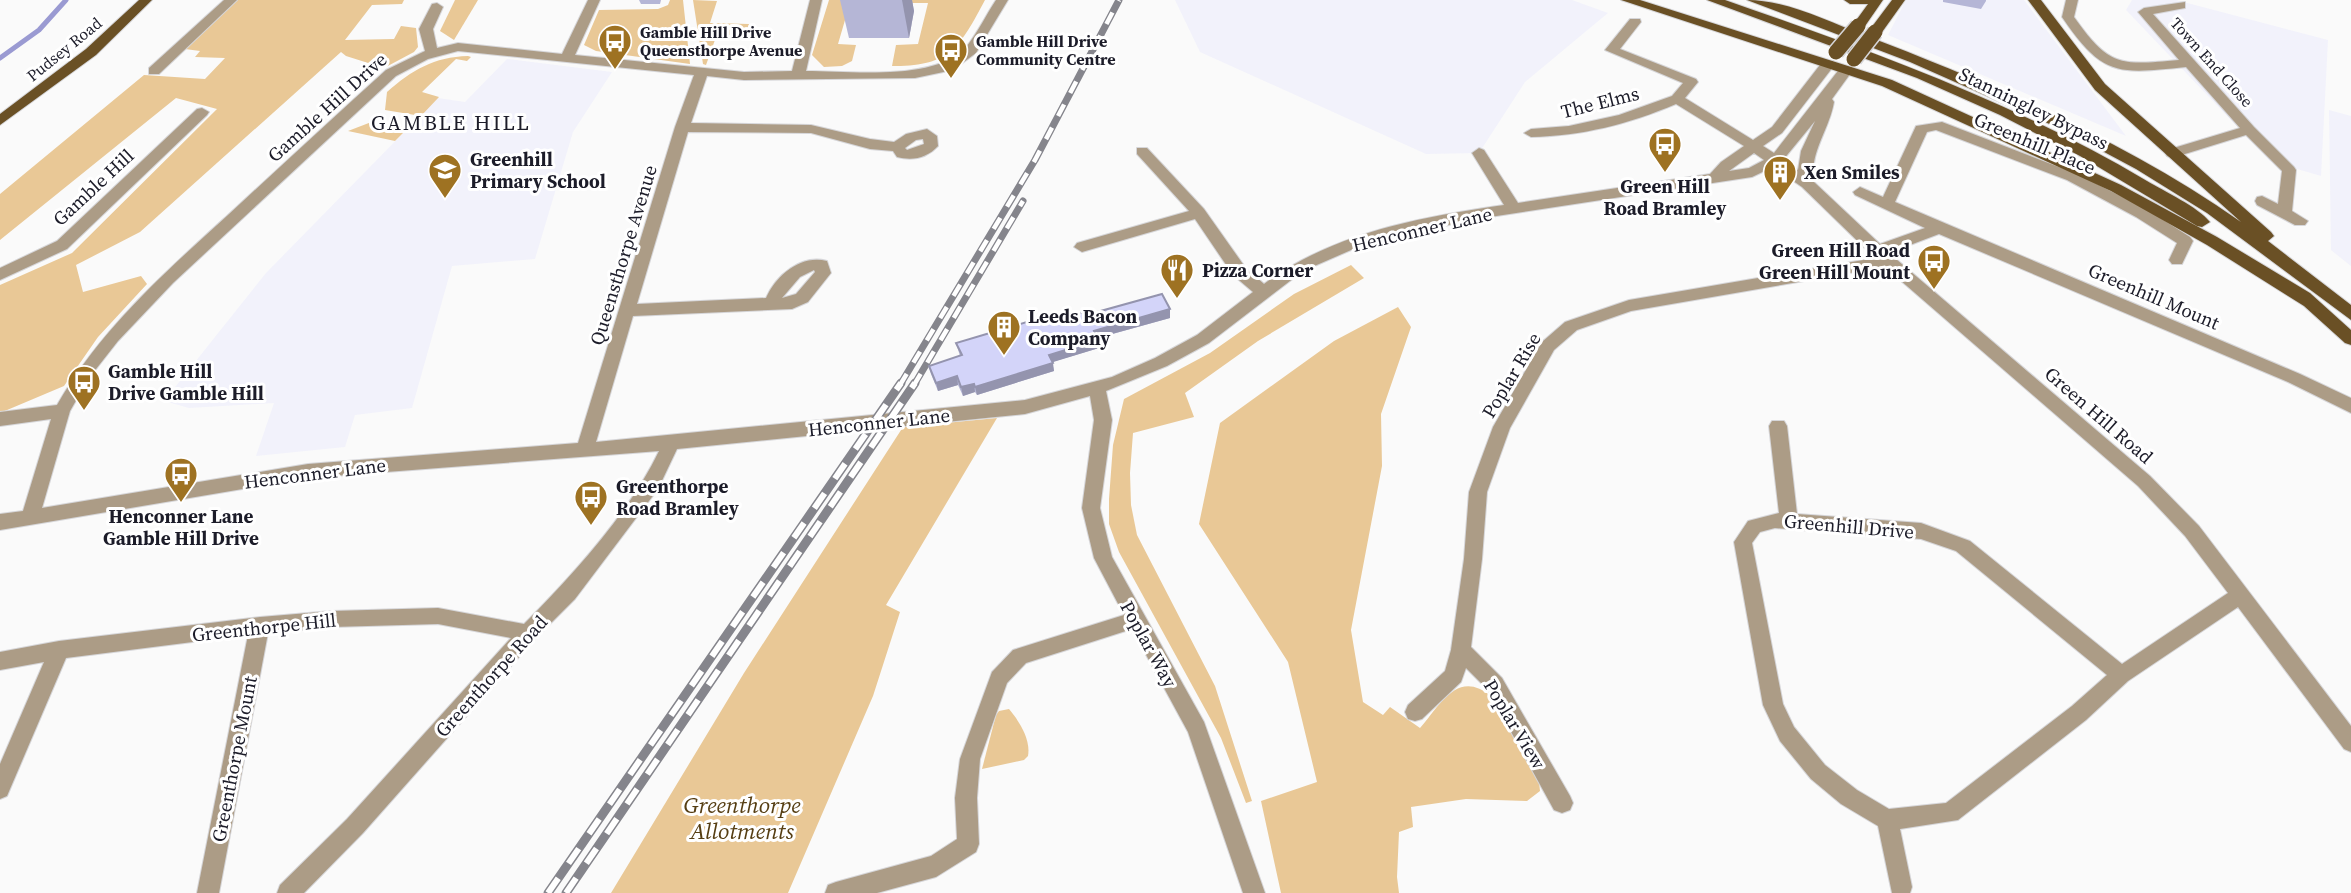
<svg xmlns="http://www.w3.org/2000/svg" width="2351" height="893" font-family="'Source Serif 4',serif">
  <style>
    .built { fill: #f2f2fb }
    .green { fill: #e9c896 }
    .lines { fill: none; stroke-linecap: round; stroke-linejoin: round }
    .stream { stroke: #9a9ad2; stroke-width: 5 }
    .minor-casing { stroke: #d6d6d9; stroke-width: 2 }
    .major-casing { stroke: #d6d6d9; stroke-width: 2 }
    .minor { fill: #ac9c86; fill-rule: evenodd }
    .major { fill: #6a5025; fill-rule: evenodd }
    .rail-far1-casing { stroke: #85858c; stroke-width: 7 }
    .rail-casing { stroke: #85858c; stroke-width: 9 }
    .rail-far1 { stroke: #fff; stroke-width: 4.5; stroke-dasharray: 13; stroke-linecap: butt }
    .rail { stroke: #fff; stroke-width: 6; stroke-dasharray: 18; stroke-linecap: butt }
    .major-bridge-casing { stroke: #d6d6d9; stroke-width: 18; stroke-linecap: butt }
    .major-bridge { stroke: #6a5025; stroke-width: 15 }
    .wall { fill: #b5b6d6 }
    .shaded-wall { fill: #9494ae }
    .building { fill: #d3d4f9; stroke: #9494ae; stroke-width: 2 }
    .labels { text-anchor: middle; stroke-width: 6; stroke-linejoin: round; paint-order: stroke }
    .far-poi-label { font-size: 16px; font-weight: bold; fill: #1c1c29; stroke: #fff; text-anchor: start }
    .far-street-label { font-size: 16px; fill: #1c1c29; stroke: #fff }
    .street-label { font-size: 19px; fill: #1c1c29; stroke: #fff }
    .poi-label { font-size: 19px; font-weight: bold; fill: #1c1c29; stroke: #fff; text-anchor: start }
    .neighbourhood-label { font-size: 21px; letter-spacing: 2px; fill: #1c1c29; stroke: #fff }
    .near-park-label { font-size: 23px; font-style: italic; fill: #563e13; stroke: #fff }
  </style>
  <rect width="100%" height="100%" fill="#fafafa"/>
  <g class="built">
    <polygon points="1175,0 1572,0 1608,13 1525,82 1479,153 1426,154 1200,52"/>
    <polygon points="1906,0 2024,0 2126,136 1888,35"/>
    <polygon points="2132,0 2176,0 2328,40 2321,176 2270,161 2126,10"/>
    <polygon points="507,59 612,72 573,132 535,259 452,266 412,408 355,415 345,447 256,456 274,403 189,408 164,401 266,273 415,121 438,98 465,102"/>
    <polygon points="2329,110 2351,116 2351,266 2331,250"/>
  </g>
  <g class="green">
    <polygon points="237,0 404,0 402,4 372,5 345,40 394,39 401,26 416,28 418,47 414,52 384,68 346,56 341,52 140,232 76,265 83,292 141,276 147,284 98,337 64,386 0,413 0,285 72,253 217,109 176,98 0,240 0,194 144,75 205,79 225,58 195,57 200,51 185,49"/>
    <polygon points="455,0 478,0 454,40 440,31"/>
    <polygon points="670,0 683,0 690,64 596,51 584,45 599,10 658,9 668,5"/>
    <polygon points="693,0 717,1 710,23 749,24 744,37 716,37 706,65 703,64"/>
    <polygon points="829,0 881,0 850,3 838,44 856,45 852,61 842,66 824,67 812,55"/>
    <path d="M902,0H985C960,47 949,67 892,66L896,45L918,44L928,3H901Z"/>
    <path d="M468,56L471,57L467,61L456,59L422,92L439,97L421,116L385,110L387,92C412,70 434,57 468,56Z"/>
    <polygon points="374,121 408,128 395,141 348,131"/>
    <polygon points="1351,265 1364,278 1258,341 1185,393 1194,417 1133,433 1130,473 1131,505 1137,535 1215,686 1252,801 1246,803 1221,738 1119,552 1109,524 1109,499 1113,445 1124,399 1210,353 1294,294"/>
    <path d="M1398,307L1411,327L1381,414L1382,466L1351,630L1363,702L1383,715L1390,707L1420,728C1441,704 1458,668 1492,697L1539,782L1540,791L1527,801L1466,799L1411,807L1413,827L1399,832L1397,877L1399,893H1281L1261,801L1317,782L1288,662L1199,524L1220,423L1334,341Z"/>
    <polygon points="997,418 886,605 900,612 873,696 788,893 611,893 744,673 903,427"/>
    <path d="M1009,709C1019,721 1031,739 1028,756L1024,760L982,769L996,715L999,711Z"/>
  </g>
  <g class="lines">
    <polyline class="stream" points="0,58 39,30 66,0"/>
    <defs>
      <g id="minor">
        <polygon points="224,0 237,0 159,74 149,74 149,68"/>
        <path d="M588,0H600L575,55L744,72L792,71L810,0H822L806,71C849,71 937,82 967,46C978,32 986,15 996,0H1008L976,53L953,70L915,78L744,80L707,76L691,123L811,125L870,139L894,142L906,134L927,129L937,136L938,146C927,158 913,161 897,157L893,151L870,149L811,133L688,132L637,304L766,298C776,275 801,254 827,261L831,273L808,302L792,309L633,316L596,442L1025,400L1112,377L1155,358L1197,335L1253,292L1233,275L1195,219L1082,252L1074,247L1077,243L1189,211L1137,154V148H1147L1204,209L1245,267L1264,284C1332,233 1421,217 1504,205L1472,153L1479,148L1484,150L1518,203L1710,174L1721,162L1744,146L1676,104C1629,124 1582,136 1531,137L1524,133L1531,129L1569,126L1619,115L1672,96L1683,83L1605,50L1630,19H1640L1641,22L1620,49L1696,79L1698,82L1685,98L1753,140L1772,127L1823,61H1833V67L1782,133L1763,146L1774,153L1841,67H1851L1853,70L1832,99L1834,102C1829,131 1809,152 1814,182L1880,244L1925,228L1855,195L1853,192L1860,187L1883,197L1916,126L1942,122L2077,174L2146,209L2190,237L2193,241L2182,264H2172L2169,260L2177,243L2136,217L2067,180L1936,130L1927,132L1895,202L2300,374L2351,398V413L2288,382L1939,234L1889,253L2150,476L2199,526L2351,726V752L2344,749L2238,607L2128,681L2086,720L1958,820L1900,829L1912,887L1910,893H1892L1878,826L1841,804L1811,779L1780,741L1763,705L1734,542L1748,521L1779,513L1769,426L1772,421H1784L1787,426L1797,514L1921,523L1970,541L2122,664L2228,593L2185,536L2138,486L1885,267L1631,311L1577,330L1554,350L1510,428L1487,492L1482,559L1471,647L1502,678L1570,796L1573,803L1570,810L1562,813L1554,810L1488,690L1466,668L1461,682L1422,719L1415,721L1408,719L1405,712L1408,705L1445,671L1451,650L1464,559L1469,492L1493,427L1542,342L1565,322L1629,300L1875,258L1802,187L1773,167L1752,177L1490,217L1413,232L1358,247L1303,271L1209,343L1167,366L1106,391L1112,420L1100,508L1112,557L1204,722L1265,893H1243L1188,732L1132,629L1026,663L1007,683L980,759L977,798L979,844L976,852L936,877L877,893H825L828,885L836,882L931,856L957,839L955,798L960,759L992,672L1013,650L1124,615L1094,558L1082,508L1094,420L1090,396L1025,414L677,449L658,489L575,599L535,639L363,833L304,893H277L280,885L347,819L511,638L438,624L332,627L268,633L219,893H197L248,635L66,658L7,796L0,799V764L44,662L0,670V652L59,641L260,617L332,611L438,608L524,624C572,576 630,512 659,451L308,478L0,530V514L23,511L51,419L0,426V412L57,405C100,330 164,273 228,215C281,166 333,118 386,70L425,51L419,29L432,4L437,3L443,7L433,29L437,48L458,43L562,54ZM458,51L694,75L675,127L578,443L308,464L42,508L70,411L89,378L118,341L173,283L396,76L428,59ZM1815,121L1801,151L1798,170L1783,160ZM923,139L924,144L907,150L905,148L916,140ZM1754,153L1764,160L1749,168L1729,171ZM814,270L815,272L796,294L782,298L800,277ZM1775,528L1921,539L1956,551L2107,675L2072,706L1946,803L1889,809L1857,790L1825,765L1794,727L1783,704L1752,543L1760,532Z"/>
        <path d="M2066,0H2078L2074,17C2110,68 2121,65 2179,60L2138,12L2144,8L2185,2V8L2153,14L2254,127L2294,167L2296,170L2292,211L2308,221L2305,225H2295L2257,205L2255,201L2257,197L2262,196L2278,204L2282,171L2246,135L2172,158L2167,156L2165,153L2167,150L2240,128L2186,67C2117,74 2103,77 2062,17Z"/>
        <polygon points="202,108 209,112 207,115 67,249 0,280 0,268 57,241 197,109"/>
      </g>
      <g id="major">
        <polygon points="139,0 152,0 96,55 0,125 0,114 86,49"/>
        <polygon points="1621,0 1640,0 1892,80 2121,185 2217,237 2310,293 2351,330 2351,345 2345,343 2304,306 2207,245 2111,191 1882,86"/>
        <path d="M1707,0H1725C1871,51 2014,102 2147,181C2164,191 2198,207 2210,222L2202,227L2197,226L2080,156L2000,115L1917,78Z"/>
        <path d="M1747,0C1786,0 1827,21 1864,35C1995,85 2125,141 2241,222L2095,90L2028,0H2041L2105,84L2271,232L2274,236L2268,241L2351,305V320L2207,213L2136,169L2063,130L1910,62Z"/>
        <polygon points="1844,0 1883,0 1863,29 1858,30 1852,26 1868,4 1850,4"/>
        <polygon points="1892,0 1905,0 1880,35 1870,35 1868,32"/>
      </g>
    </defs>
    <use href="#minor" class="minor-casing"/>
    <use href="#major" class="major-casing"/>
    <use href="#minor" class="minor"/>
    <use href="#major" class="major"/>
    <defs>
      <g id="rail-far1">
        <polyline points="900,385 1035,160 1119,0"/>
        <polyline points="914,385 1023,201"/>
      </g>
      <g id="rail">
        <polyline points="548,893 901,383"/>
        <polyline points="566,893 915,383"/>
      </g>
    </defs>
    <use href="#rail-far1" class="rail-far1-casing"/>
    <use href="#rail" class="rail-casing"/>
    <use href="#rail-far1" class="rail-far1"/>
    <use href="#rail" class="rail"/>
    <defs>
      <g id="major-bridge">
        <polyline points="1836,52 1858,26"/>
        <polyline points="1854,59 1875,32"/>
      </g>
    </defs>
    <use href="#major-bridge" class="major-bridge-casing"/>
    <use href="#major-bridge" class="major-bridge"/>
  </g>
  <g class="wall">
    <polygon points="639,0 661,0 660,4 641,4"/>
    <polygon points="840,0 912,0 914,11 909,38 849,38"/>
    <polygon points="1943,0 1986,0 1986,1 1981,9 1943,2"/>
    <polygon points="1170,309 1170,318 1098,338 1099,348 1052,362 1054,371 977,395 975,392 963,396 958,385 938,391 931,374 929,366 960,356 956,343 1059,319 1086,315"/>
  </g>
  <g class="shaded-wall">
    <polygon points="902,0 912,0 914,11 909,38"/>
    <polygon points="1170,309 1170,318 1094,339 1094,331"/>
    <polygon points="1098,340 1099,348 1050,363 1049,355"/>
    <polygon points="1053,363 1054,371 977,395 975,387"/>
    <polygon points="957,376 958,385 938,391 936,383"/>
    <polygon points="974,384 975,392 963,396 961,387"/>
  </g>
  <polygon class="building" points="1162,294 1170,309 1094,331 1098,340 1049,355 1053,363 975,387 974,384 961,387 957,376 936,383 929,366 962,355 956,343 1057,313 1059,319 1084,312 1086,315"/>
  <defs>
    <symbol id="bus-pin" viewBox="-11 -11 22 30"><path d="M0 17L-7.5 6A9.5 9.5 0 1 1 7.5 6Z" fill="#9e7222" stroke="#fff"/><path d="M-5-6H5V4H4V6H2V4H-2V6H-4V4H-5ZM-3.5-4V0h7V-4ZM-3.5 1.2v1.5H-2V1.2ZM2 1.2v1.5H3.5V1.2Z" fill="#fff"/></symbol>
    <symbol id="school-pin" viewBox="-11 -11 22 30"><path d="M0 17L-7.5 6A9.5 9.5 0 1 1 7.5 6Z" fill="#9e7222" stroke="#fff"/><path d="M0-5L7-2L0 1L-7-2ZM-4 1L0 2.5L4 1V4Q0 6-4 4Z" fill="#fff"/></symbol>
    <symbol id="building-pin" viewBox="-11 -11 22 30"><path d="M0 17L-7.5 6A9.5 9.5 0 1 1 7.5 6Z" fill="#9e7222" stroke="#fff"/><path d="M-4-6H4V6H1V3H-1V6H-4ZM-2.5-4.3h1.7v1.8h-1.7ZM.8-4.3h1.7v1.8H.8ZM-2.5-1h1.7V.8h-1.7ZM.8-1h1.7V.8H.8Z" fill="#fff"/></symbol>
    <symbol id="restaurant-pin" viewBox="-11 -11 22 30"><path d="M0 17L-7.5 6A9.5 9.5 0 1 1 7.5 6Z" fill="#9e7222" stroke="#fff"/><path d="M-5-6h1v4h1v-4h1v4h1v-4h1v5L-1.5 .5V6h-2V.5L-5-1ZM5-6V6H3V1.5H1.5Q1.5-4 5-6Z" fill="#fff"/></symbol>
  </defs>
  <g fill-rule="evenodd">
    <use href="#bus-pin" x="596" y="22" width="38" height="52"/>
    <use href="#bus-pin" x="932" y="31" width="38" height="52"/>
    <use href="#bus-pin" x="1646" y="125" width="38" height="52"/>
    <use href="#school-pin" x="426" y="151" width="38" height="52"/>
    <use href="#building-pin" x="1761" y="153" width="38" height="52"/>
    <use href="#bus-pin" x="1915" y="242" width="38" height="52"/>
    <use href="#restaurant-pin" x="1158" y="251" width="38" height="52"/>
    <use href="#building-pin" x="985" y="308" width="38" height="52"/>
    <use href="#bus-pin" x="65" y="363" width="38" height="52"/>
    <use href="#bus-pin" x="162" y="455" width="38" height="52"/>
    <use href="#bus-pin" x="572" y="478" width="38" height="52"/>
  </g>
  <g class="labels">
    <g class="far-poi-label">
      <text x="640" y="38">Gamble Hill Drive<tspan x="640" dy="18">Queensthorpe Avenue</tspan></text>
      <text x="976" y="47">Gamble Hill Drive<tspan x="976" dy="18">Community Centre</tspan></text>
    </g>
    <g class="far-street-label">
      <text transform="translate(64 49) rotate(-39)" y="6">Pudsey Road</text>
      <text transform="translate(2212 62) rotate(48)" y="6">Town End Close</text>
    </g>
    <g class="street-label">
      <text transform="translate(1600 102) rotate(-14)" y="7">The Elms</text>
      <text transform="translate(327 107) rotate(-42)" y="7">Gamble Hill Drive</text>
      <text transform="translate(2034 108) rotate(26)" y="7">Stanningley Bypass</text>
      <text transform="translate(2035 143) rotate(23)" y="7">Greenhill Place</text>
      <text transform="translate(93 187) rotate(-43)" y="7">Gamble Hill</text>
      <text transform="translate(1422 229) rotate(-13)" y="7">Henconner Lane</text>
      <text transform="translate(623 255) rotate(-73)" y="7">Queensthorpe Avenue</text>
      <text transform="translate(2154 296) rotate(23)" y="7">Greenhill Mount</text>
      <text transform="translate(1511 375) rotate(-59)" y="7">Poplar Rise</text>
      <text transform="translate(2099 415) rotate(41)" y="7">Green Hill Road</text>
      <text transform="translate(879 422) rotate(-6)" y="7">Henconner Lane</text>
      <text transform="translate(315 473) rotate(-7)" y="7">Henconner Lane</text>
      <text transform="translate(1849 526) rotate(5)" y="7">Greenhill Drive</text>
      <text transform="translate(264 627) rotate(-6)" y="7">Greenthorpe Hill</text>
      <text transform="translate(1149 644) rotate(61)" y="7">Poplar Way</text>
      <text transform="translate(491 676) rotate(-48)" y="7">Greenthorpe Road</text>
      <text transform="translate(1515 724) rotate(59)" y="7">Poplar View</text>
      <text transform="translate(234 759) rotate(-79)" y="7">Greenthorpe Mount</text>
    </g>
    <g class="poi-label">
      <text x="470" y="166">Greenhill<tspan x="470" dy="22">Primary School</tspan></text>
      <text x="1804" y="179">Xen Smiles</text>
      <text x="1665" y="193" text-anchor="middle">Green Hill<tspan x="1665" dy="22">Road Bramley</tspan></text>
      <text x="1910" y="257" text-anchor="end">Green Hill Road<tspan x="1910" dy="22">Green Hill Mount</tspan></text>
      <text x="1202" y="277">Pizza Corner</text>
      <text x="1028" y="323">Leeds Bacon<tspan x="1028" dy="22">Company</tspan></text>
      <text x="108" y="378">Gamble Hill<tspan x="108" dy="22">Drive Gamble Hill</tspan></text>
      <text x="616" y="493">Greenthorpe<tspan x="616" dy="22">Road Bramley</tspan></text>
      <text x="181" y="523" text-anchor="middle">Henconner Lane<tspan x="181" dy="22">Gamble Hill Drive</tspan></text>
    </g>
    <g class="neighbourhood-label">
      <text x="451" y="130">GAMBLE HILL</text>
    </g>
    <g class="near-park-label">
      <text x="742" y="813">Greenthorpe<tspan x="742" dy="26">Allotments</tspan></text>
    </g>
  </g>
</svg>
